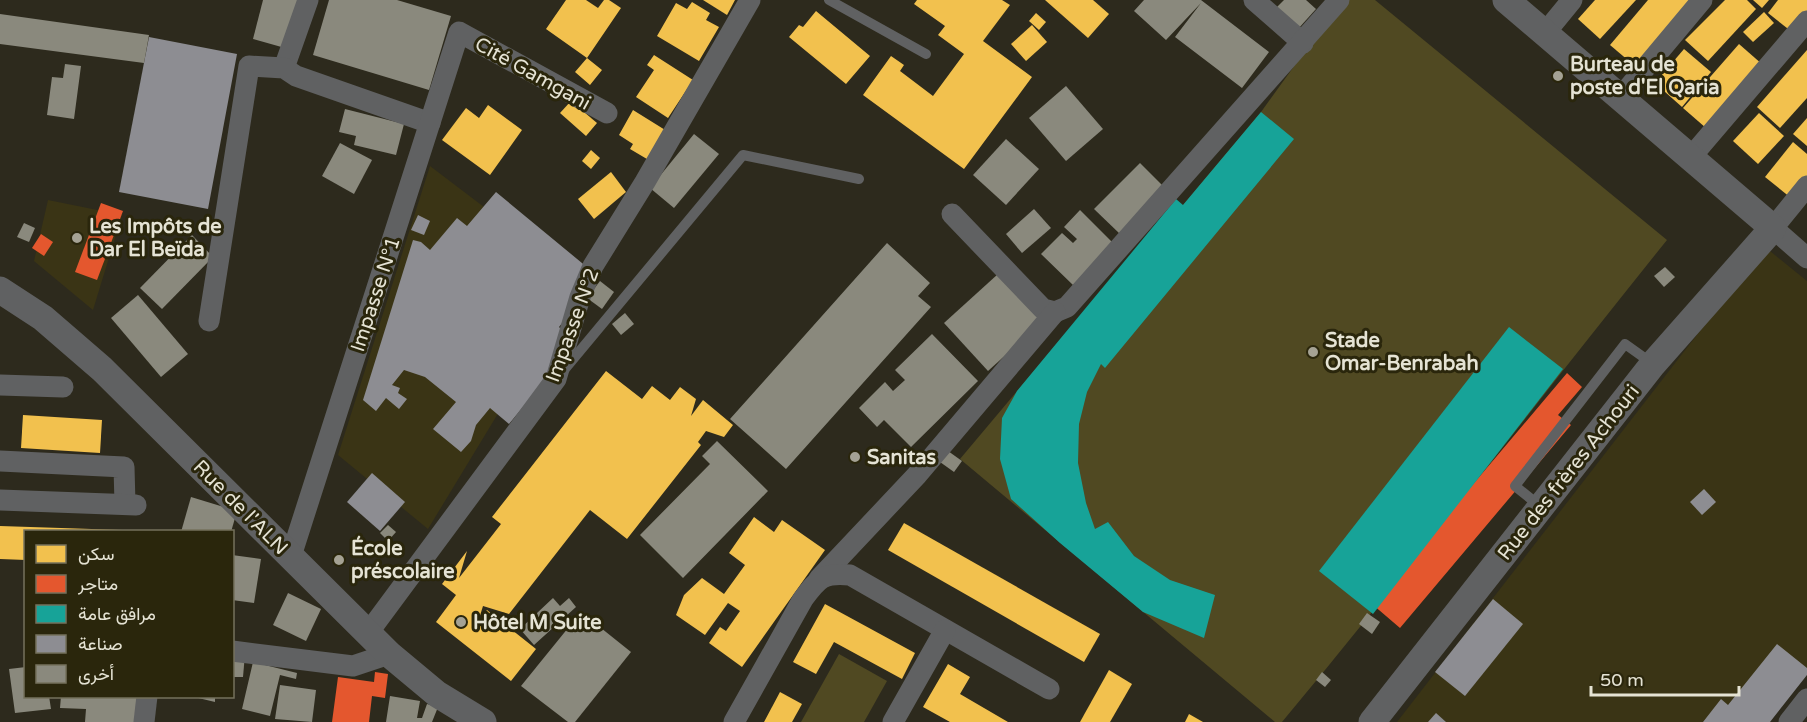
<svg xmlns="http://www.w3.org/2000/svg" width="1807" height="722" font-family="'Varela Round',Vazirmatn,sans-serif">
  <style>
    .built { fill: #3a3415 }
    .green { fill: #504922 }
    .homes { fill: #f2c14e }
    .shops { fill: #e4572e }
    .public { fill: #17a398 }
    .industry { fill: #8d8d92 }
    .building { fill: #8a897d }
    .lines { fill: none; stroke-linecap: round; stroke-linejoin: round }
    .service { stroke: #606162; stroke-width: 10 }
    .minor { stroke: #606162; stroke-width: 21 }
    .tertiary { stroke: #606162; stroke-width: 27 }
    .poi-dot { fill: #a5a294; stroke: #2a260c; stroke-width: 2 }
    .labels { text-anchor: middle; stroke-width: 6; stroke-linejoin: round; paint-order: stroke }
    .poi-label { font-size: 20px; font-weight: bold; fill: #e5e3d4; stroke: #2a260c; text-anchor: start }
    .street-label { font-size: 20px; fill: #e5e3d4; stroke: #2a260c }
  </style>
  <rect width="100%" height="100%" fill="#2d2a1d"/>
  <g class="built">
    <polygon points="430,166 583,282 502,407 428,529 338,455"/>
    <polygon points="48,200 122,215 93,310 34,261"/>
    <polygon points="1765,247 1807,281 1807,673 1769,722 1397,722"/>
  </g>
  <g class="green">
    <path d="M1342,0H1375L1667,240C1538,400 1414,564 1282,722H1275L960,459L1065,334L1183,205L1261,112Z"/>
    <polygon points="839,654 887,681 864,722 801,722"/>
  </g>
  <g class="homes">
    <polygon points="566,0 586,0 598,8 604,0 609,0 621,8 587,58 602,70 590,85 575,72 587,58 546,29"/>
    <polygon points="703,0 735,0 727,15"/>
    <polygon points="917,0 1002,0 1010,5 983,41 1032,77 964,169 863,95 891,56 904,65 900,71 933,96 964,54 938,35 945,26 914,4"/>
    <polygon points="1045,0 1093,0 1109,14 1088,38"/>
    <polygon points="1595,0 1636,0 1600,39 1578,19"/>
    <polygon points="1648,0 1692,0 1636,67 1610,45"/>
    <polygon points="1725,0 1747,0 1756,9 1708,61 1685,40"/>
    <polygon points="1753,0 1769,0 1762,8"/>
    <polygon points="1778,0 1807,0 1807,14 1792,32 1768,13"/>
    <polygon points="692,2 710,13 706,20 719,27 699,61 657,36 676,3 687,9"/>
    <polygon points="816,11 870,56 846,84 789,37 799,25 803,27"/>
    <polygon points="1764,12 1774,23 1753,42 1743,32"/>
    <polygon points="1036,13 1046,22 1039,30 1029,21"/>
    <polygon points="1032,25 1047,42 1026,61 1011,44"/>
    <polygon points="1739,44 1763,65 1706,128 1683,108"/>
    <polygon points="1684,49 1711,72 1682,107 1655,83"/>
    <polygon points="1807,50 1807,98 1780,128 1757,107"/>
    <polygon points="654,55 693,80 668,118 636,97 654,70 647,65"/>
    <polygon points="571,101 597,123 586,136 560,113"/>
    <polygon points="488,105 522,130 490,175 442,140 466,108 479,118"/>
    <polygon points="633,110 670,133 652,162 630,149 633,144 619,135"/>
    <polygon points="1759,113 1784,136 1758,164 1733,141"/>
    <polygon points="1807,118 1807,146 1793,134"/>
    <polygon points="1793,142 1807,154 1807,178 1791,198 1765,177"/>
    <polygon points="591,150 600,158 591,169 582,161"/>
    <polygon points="611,172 626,192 594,219 578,199"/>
    <polygon points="606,371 642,399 652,386 670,400 680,387 696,399 691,416 703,400 733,425 724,437 706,431 698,442 701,445 627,539 590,510 509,614 483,606 478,622 487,610 536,649 511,681 436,622 456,595 442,584 467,551 459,578 501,524 492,517"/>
    <polygon points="23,415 102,420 100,453 21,448"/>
    <polygon points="754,517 774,532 782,520 825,550 742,667 709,643 720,627 726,631 740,611 728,603 705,635 676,615 684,595 702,578 724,594 745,565 729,553"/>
    <polygon points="904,523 1100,634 1084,662 888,550"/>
    <polygon points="0,526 122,530 122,532 26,532 26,560 0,559"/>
    <polygon points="825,604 915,653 902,679 834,642 816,674 793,662"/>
    <polygon points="948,664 970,677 960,694 1008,722 950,722 923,707"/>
    <polygon points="1109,670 1132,684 1110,722 1080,722"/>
    <polygon points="780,692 802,704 792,722 764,722"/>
    <polygon points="1189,714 1203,722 1185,722"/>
  </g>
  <g class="shops">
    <polygon points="101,203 123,211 97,280 75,272"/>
    <polygon points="41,234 53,242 44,256 32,248"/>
    <polygon points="1567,373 1582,387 1558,415 1571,425 1400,628 1372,604"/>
    <polygon points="375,672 388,674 385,698 372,696 369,722 332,722 338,677 374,682"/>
  </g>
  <g class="public">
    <polygon points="1261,112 1294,139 1105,368 1101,364 1087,392 1079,424 1078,463 1086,503 1095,529 1108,522 1134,556 1170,580 1215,595 1204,638 1143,612 1060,543 1011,499 1000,459 1002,418 1017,391 1176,199 1183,205"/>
    <polygon points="1509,327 1563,369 1373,614 1319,571"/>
  </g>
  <g class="industry">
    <polygon points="149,37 237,54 208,209 119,192"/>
    <polygon points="496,192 588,268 576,306 559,327 564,332 551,373 509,424 490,408 476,425 471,441 461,452 433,429 456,402 425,377 404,370 392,385 400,388 398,393 407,399 399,409 386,398 376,411 363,400 413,240 421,242 430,250 457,218 467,226"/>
    <polygon points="418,215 430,221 424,235 411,230"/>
    <polygon points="372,473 405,502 380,531 347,502"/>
    <polygon points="1704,489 1716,502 1702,515 1690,502"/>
    <polygon points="1493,599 1523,624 1465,696 1435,672"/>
    <polygon points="1777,644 1807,668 1807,675 1770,722 1703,722 1721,699 1728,705"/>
    <polygon points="1436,713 1446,722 1428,722"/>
  </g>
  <g class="building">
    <polygon points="263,0 298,0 285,48 253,39"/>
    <polygon points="329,0 397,0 451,16 429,90 313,55"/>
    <polygon points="1144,0 1201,0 1269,52 1242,88 1175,37 1201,3 1166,40 1134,11"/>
    <polygon points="1284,0 1306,0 1316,9 1298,29 1275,9"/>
    <polygon points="0,14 149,35 144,63 0,44"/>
    <polygon points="65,64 81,66 74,119 47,115 52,77 63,78"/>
    <polygon points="1066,86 1103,129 1066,161 1029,118"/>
    <polygon points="345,109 404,124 396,155 354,145 356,136 339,132"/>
    <polygon points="694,134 719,154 674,208 650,188"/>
    <polygon points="1006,139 1039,169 1006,205 973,175"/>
    <polygon points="340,143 372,160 354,194 322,176"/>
    <polygon points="1140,163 1165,188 1120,234 1094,209"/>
    <polygon points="1034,209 1051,228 1022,253 1006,234"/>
    <polygon points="1080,210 1113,243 1073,285 1041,254 1062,233 1073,243 1077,239 1064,227"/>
    <polygon points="24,223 35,228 29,242 17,237"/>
    <polygon points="192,235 213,257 162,309 140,288"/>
    <polygon points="887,243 930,283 918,296 931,307 786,469 730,419"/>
    <polygon points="1665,267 1675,277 1664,287 1654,276"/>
    <polygon points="998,274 1042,322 988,371 944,323"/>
    <polygon points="600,281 614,292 602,309 587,298"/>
    <polygon points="138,295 188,354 161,377 111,318"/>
    <polygon points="625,313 634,324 621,335 612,324"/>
    <polygon points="932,334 978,381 911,447 884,420 877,427 859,408 885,382 893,391 905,380 895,370"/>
    <polygon points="717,441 768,491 683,578 640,535 710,464 702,456"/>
    <polygon points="948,451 962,461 954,472 940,462"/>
    <polygon points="191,497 237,511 231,532 181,532"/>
    <polygon points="388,525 396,532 388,541 380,533"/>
    <polygon points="232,555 261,559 254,603 232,600"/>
    <polygon points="288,593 321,609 306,641 273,625"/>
    <polygon points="553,598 560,606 569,598 576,607 534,645 520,629"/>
    <polygon points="581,612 631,652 575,722 568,722 521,686"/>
    <polygon points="1367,613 1380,622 1372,634 1359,624"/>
    <polygon points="232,654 245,654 243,677 232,677"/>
    <polygon points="253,662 297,673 296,679 280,675 270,716 242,709"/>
    <polygon points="26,667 26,696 49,696 51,709 15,713 9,669"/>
    <polygon points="1322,672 1331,680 1325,687 1316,680"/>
    <polygon points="280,685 316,690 312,722 275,719"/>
    <polygon points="61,696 143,696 142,722 85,722 86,709 60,708"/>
    <polygon points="190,696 215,696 215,702"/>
    <polygon points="390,696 420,701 417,718 422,718 427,704 438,707 432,722 386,722"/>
  </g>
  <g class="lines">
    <g class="service">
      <polyline points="829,0 926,54"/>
      <polyline points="564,370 743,155 859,179"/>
      <polyline points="1541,507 1515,486 1625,344 1653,364"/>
    </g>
    <g class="minor">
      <polyline points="1254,0 1303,43"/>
      <polyline points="1545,33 1572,0"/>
      <polyline points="284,68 308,0"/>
      <polyline points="1620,98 1702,0"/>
      <polyline points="1691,157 1807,21"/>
      <polyline points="1807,186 1773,228 1807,258"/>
      <polyline points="952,214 1043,309 1055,312 1067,307 1339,0"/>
      <polyline points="209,321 249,66 284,68 296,76 430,123"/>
      <polyline points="0,385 63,387"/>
      <polyline points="0,461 124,467 125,504"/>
      <polyline points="0,500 136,505"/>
      <polyline points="291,556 459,32 607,113"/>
      <polyline points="819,579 917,475 1055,312"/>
      <polyline points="368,633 556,379 580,297 593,266 645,182 750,0"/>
      <polyline points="232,651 353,666 389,654"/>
      <polyline points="144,722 147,696"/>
      <path d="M734,722L803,599C818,579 823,572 850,575L1049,689"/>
      <polyline points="893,722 945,630"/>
      <polyline points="1789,722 1807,699"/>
    </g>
    <g class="tertiary">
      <polyline points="0,290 43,318 102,369 389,654 437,694 483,722"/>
      <polyline points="1372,722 1653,364 1773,228 1506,0"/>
    </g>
  </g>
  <g class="poi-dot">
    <circle cx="1558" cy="76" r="6"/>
    <circle cx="77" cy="238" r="6"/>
    <circle cx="1313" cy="352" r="6"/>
    <circle cx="855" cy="457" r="6"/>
    <circle cx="339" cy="560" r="6"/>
    <circle cx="461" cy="622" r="6"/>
  </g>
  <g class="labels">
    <g class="poi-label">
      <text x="1570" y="71">Burteau de<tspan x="1570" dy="23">poste d'El Qaria</tspan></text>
      <text x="89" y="233">Les Impôts de<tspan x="89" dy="23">Dar El Beïda</tspan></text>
      <text x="1325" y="347">Stade<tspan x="1325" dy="23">Omar-Benrabah</tspan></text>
      <text x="867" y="464">Sanitas</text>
      <text x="351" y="555">École<tspan x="351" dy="23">préscolaire</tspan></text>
      <text x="473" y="629">Hôtel M Suite</text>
    </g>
    <g class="street-label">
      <text transform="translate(533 73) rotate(29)" y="7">Cité Gamgani</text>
      <text transform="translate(375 294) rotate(-72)" y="7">Impasse N°1</text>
      <text transform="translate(572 325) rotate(-70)" y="7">Impasse N°2</text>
      <text transform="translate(1568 472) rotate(-52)" y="7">Rue des frères Achouri</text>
      <text transform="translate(241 507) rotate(45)" y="7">Rue de l'ALN</text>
    </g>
  </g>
  <rect x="24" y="530" width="210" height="168" fill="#2a260c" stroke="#75725c" stroke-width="1.5"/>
  <rect x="36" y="545" width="30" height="18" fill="#f2c14e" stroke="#75725c" stroke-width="1.5"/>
  <text x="78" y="560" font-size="18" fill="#e5e3d4">سكن</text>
  <rect x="36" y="575" width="30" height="18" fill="#e4572e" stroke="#75725c" stroke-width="1.5"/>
  <text x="78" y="590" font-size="18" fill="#e5e3d4">متاجر</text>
  <rect x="36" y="605" width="30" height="18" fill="#17a398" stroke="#75725c" stroke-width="1.5"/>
  <text x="78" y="620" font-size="18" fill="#e5e3d4">مرافق عامة</text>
  <rect x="36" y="635" width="30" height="18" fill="#8d8d92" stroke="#75725c" stroke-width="1.5"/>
  <text x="78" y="650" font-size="18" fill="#e5e3d4">صناعة</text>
  <rect x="36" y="665" width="30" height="18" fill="#8a897d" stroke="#75725c" stroke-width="1.5"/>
  <text x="78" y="680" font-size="18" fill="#e5e3d4">أخرى</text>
  <path d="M1591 686v9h148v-9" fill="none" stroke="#e5e3d4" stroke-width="3"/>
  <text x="1600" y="686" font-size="18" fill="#e5e3d4" stroke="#2a260c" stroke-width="4.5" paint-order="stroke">50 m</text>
</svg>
